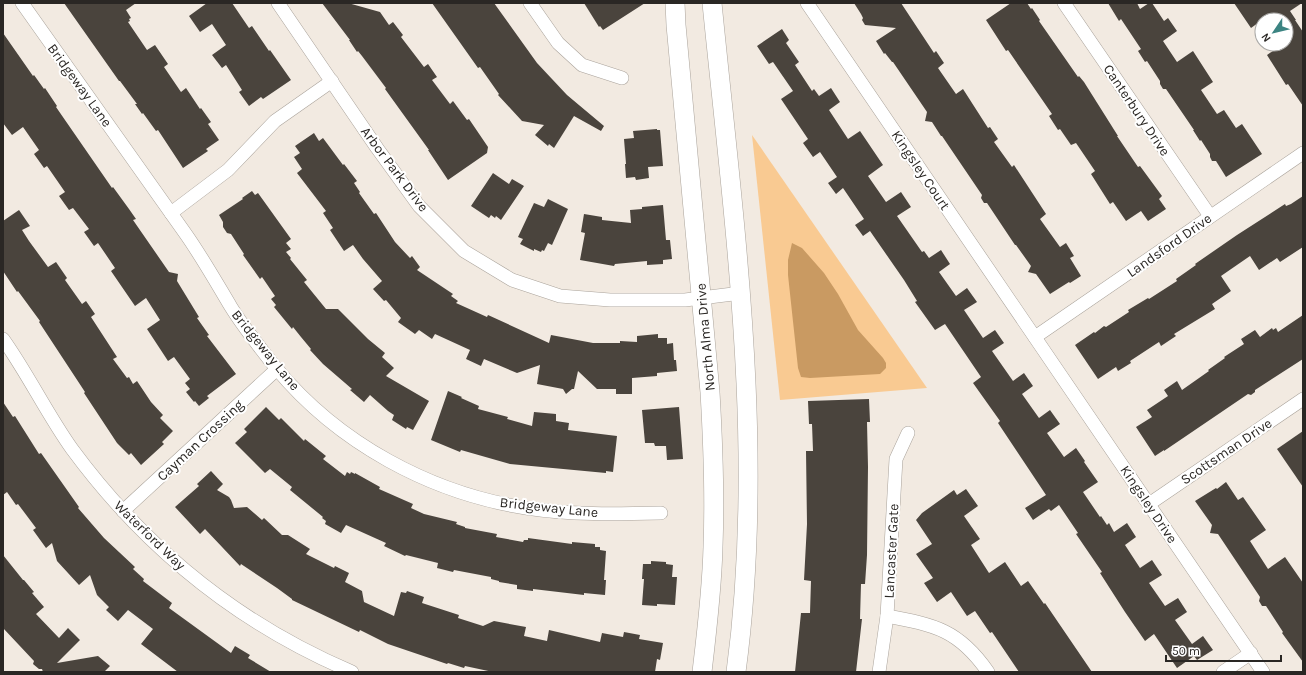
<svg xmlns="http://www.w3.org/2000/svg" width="1306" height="675" font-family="Karla,sans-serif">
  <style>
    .green { fill: #f9ca92 }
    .water { fill: #c99a62 }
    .building { fill: #4a443d }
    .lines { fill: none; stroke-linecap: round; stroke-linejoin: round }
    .minor-casing { stroke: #aaa39b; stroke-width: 14 }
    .secondary-casing { stroke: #aaa39b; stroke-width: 20 }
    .minor { stroke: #fff; stroke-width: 13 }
    .secondary { stroke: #fff; stroke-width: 19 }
    .labels { text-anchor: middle; stroke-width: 4; stroke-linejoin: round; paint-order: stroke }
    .street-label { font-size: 14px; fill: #2a2724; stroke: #fff }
  </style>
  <rect width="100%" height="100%" fill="#f2eae1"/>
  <polygon class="green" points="752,135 927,388 780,400"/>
  <polygon class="water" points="792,243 802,248 824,273 838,294 858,330 883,358 886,363 886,368 880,374 810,378 801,377 798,368 788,275 788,260"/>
  <g class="building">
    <polygon points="64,3 136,3 126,10 131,18 129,19 130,21 128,22 147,50 155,45 168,64 164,67 181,92 186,88 200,109 201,108 211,122 208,124 219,140 206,149 208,151 183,168 158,130 156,131 143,113 142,114 135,104 137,104 120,81 119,81"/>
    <polygon points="207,3 232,3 249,28 252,26 269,51 270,50 291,80 263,99 261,97 249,106 239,92 242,90 226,65 222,68 212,55 226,45 212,24 200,32 189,16"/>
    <polygon points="322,3 348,3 380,12 389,25 393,22 403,35 401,37 424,67 428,64 437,77 432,80 450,104 453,101 467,120 469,119 488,147 487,153 448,180 428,150 429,150 385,89 386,88 362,56 358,51 357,52 349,40 350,40"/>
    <polygon points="432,3 494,3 537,63 567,95 604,126 601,131 574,116 554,148 549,144 548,146 535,135 544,125 522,121 498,95 499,94 480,67 478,68"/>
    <polygon points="584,3 645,3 603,30 600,26 599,27"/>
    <polygon points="854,3 901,3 934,53 936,51 944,63 938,68 956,94 963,89 988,128 990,127 998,139 994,142 1012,167 1014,165 1046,214 1040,219 1060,247 1066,243 1074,256 1070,258 1081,276 1070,283 1069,282 1050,294 1036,274 1028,272 1031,266 1016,245 1015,245 987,203 984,203 981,198 982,195 942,136 941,136 932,122 925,121 927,112 893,62 892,62 885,53 884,54 876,41 896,28 865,25 862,20 863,18 861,14"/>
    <polygon points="1011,3 1027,3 1031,9 1032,8 1040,20 1039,21 1078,77 1079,76 1084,82 1118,136 1117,136 1138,167 1140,166 1162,196 1159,199 1166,209 1148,221 1141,211 1126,221 1113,202 1110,204 1091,174 1095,171 1076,143 1071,145 1060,129 1058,130 1049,116 1052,114 1008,50 1006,51 986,20"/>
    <polygon points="1108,3 1137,3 1140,9 1149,3 1152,3 1164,21 1168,18 1177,31 1163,41 1177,62 1193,51 1213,82 1201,90 1217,114 1224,110 1236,128 1242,124 1262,154 1226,177 1216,161 1212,161 1210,157 1210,154 1201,140 1200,141 1193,130 1194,130 1166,89 1163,89 1160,84 1160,81 1147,61 1145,62 1138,51 1141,49 1121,19 1119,21"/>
    <polygon points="1234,3 1302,3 1290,11 1296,20 1295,20 1303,32 1303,106 1288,84 1286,85 1267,55 1283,44 1286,44 1286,20 1262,20 1251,28"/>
    <polygon points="782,29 789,40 786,43 799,62 795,65 812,91 814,89 819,96 831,88 840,102 829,110 848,139 860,131 883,165 868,176 886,202 901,192 911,207 897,216 922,252 924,251 929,258 941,250 950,264 939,272 956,296 967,288 977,302 964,310 983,338 995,330 1004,343 992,351 1013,381 1024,373 1033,386 1022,394 1039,418 1050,410 1060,424 1047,433 1064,457 1076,448 1085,461 1084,462 1098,482 1083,492 1100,517 1101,516 1107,525 1109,523 1114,532 1127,523 1136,537 1125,545 1140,568 1152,560 1162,575 1149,583 1165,606 1178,598 1187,612 1175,620 1192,644 1203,636 1213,650 1197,660 1194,656 1177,668 1154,634 1145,641 1125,612 1100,573 1102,572 1076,534 1078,533 1059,505 1051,511 1049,509 1033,520 1025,508 1046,495 998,423 1000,421 973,383 981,377 945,324 935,330 915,302 917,301 904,280 870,231 863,236 855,225 864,219 843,188 836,194 828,183 837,177 820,152 813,157 803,143 808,139 781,99 793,91 773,62 769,64 757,46"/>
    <polygon points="3,33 33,76 34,75 44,89 45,88 57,106 56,107 112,188 113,187 129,209 136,219 133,220 169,272 178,274 177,281 199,317 197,318 209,335 207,336 236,374 207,396 209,398 199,406 195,401 194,402 186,392 190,389 185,383 190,379 174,357 168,361 147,329 160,320 146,298 135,306 111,271 115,268 98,243 94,246 84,232 89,229 73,208 69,210 59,196 65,192 47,166 44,168 34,154 39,150 23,127 12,135 3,123"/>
    <polygon points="657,129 657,130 660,130 663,166 648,167 649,178 636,180 635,177 626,178 625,164 626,164 624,139 634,138 633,131"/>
    <polygon points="314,133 319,141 323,138 343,165 344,164 357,181 354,183 360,192 359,193 374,214 376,213 395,242 410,258 412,256 420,267 417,270 453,294 451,296 458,301 456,303 487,317 488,315 549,343 551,335 593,343 620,343 620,341 637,342 637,336 658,334 658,338 667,338 667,344 673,343 674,360 676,360 677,371 657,373 657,376 632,378 632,394 616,394 616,389 597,389 578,371 574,389 572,389 566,394 563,389 537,384 540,365 517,373 484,359 481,366 466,359 470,350 435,334 432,339 419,330 415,334 398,322 401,318 386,300 384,301 373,289 382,281 363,259 353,245 344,251 330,230 333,228 323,213 326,211 297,173 302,169 294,157 300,153 295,146"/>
    <polygon points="493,173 509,184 512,179 524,186 501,220 496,216 495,218 491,215 489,218 471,206"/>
    <polygon points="252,191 255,195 258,193 291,239 286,243 291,249 286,252 291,258 290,259 307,280 304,282 326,309 338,309 368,339 385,353 382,357 394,368 386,376 429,401 413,430 407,427 406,429 392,420 394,415 388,411 370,395 364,402 350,390 352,389 323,364 310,350 311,349 301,337 293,327 292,329 274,307 276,305 271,299 275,296 262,277 260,279 243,255 244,254 231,234 227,233 223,227 223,222 219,215 243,199 242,198"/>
    <polygon points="1303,196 1303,247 1280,262 1277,258 1259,270 1250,256 1221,276 1231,291 1212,304 1215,309 1174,334 1176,336 1161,346 1159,342 1130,361 1131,363 1118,371 1116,367 1098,379 1075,345 1094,332 1095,333 1104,326 1106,327 1129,312 1128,310 1148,298 1149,299 1177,281 1176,279 1196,265 1195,264 1237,235 1285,204 1286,206 1291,204"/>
    <polygon points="548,199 568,209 552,245 548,243 544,251 542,250 541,252 534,249 534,251 520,244 523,239 518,237 534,203 544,207"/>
    <polygon points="663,205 666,240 670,240 672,259 663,260 663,264 647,265 647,261 615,264 614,266 580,260 585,233 581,232 584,214 602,217 602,220 631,223 630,210 642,209 642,207"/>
    <polygon points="19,210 30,226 22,230 29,241 48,267 56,262 67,278 65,280 82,304 86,301 95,314 91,317 117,357 113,359 127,378 129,377 133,384 137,381 151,402 163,415 160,418 173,431 162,442 164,444 141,465 131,453 129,455 117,443 84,393 85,392 39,322 40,321 18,291 17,292 3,271 3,221"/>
    <polygon points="1303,315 1303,359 1255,390 1255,392 1251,395 1248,394 1164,451 1164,450 1155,456 1136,427 1152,417 1147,410 1168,396 1164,390 1177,381 1182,390 1209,371 1208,370 1225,358 1224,357 1244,344 1241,339 1255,330 1260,337 1272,328 1273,330 1276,328 1278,332"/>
    <polygon points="448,391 462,397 461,398 479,406 478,409 508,417 507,419 532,426 534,412 556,414 556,421 569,423 568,430 617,436 613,472 606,471 606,473 510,464 461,450 460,452 431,440"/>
    <polygon points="869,399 870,422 867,422 868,467 867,555 865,584 861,584 860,619 862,619 856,672 795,672 801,613 810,613 811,581 804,580 807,524 806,451 813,451 812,424 809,424 808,401"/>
    <polygon points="3,402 13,417 15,416 39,454 41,453 79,507 78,508 104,538 135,567 133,569 144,579 143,581 172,603 169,608 231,653 235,646 250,655 248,658 271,672 178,672 141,644 153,629 128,610 118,621 106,610 109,607 97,595 90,575 79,585 57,561 52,543 46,548 33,530 36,528 18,504 16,505 7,492 3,495"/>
    <polygon points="266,407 279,420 281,418 304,441 305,439 326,456 323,459 345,476 347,472 350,474 351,472 355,474 355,473 380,487 379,489 413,504 411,508 424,514 457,522 456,524 465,527 465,528 497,534 496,537 523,542 524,540 528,540 528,538 572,544 572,542 595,544 595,547 600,547 600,550 606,551 604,580 606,580 605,595 584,593 584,595 533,589 533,591 517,589 517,585 499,582 499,581 491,579 491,577 454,570 453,572 437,568 438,563 406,555 405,556 384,546 386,543 346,525 341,533 325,524 326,521 322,518 323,517 290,490 292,487 270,469 265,473 235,443 247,432 244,429"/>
    <polygon points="679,407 683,459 667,460 666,446 655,446 654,443 645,443 642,410"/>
    <polygon points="1303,431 1303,487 1277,449"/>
    <polygon points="211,471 223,484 217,490 229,497 231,500 234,508 247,507 262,520 264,518 282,535 288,535 310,549 306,554 334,568 335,566 349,573 345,582 362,591 364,602 394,616 401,592 406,593 407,591 424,597 422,603 459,615 458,618 483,626 494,621 526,627 524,636 547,641 549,630 600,642 602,633 623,637 624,632 640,635 639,639 663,643 660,660 657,659 655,672 493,672 465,666 464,668 448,663 447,664 388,644 360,630 359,632 292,600 292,599 277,588 241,564 240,566 205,529 200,534 188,521 175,507 199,486 197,484"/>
    <polygon points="1226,482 1238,500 1243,497 1266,530 1250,541 1268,569 1285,557 1303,583 1303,662 1282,633 1283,632 1270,612 1266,606 1262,606 1259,601 1260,597 1218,534 1210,533 1212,525 1195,501 1216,488 1217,489"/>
    <polygon points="966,489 978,506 964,516 980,539 971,545 989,573 1005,562 1021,586 1028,581 1044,604 1045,603 1092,672 1019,672 992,632 990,633 975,611 967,616 951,592 937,602 924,583 933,578 916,554 932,544 916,520 922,513 954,490 957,495"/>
    <polygon points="3,555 23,580 24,580 34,592 32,593 44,607 36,614 59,638 68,628 80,640 57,663 98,656 110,666 104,672 43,672 42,669 39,669 33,664 34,661 3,628"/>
    <polygon points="651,561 666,562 666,564 673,565 672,577 677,577 675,605 657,604 657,606 642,605 644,579 642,579 643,564 651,564"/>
  </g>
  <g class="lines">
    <defs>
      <g id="minor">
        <path d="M22,3L185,233C202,257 216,282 231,307C244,328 260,348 276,368C338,443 430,493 526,508C570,515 616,514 661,513"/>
        <polyline points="278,3 377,148 419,206 464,251 512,280 560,296 610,300 685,300 741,293"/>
        <polyline points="530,3 558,43 582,65 622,78"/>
        <polyline points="807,3 1263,672"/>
        <polyline points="1064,3 1210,216"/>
        <polyline points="171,213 228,170 275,121 332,81"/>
        <polyline points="1035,337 1303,153"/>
        <path d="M3,339C28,374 47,414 72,449C145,548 239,624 352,672"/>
        <polyline points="1149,504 1303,399"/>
        <polyline points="123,511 277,369"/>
        <path d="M887,616C935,625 959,630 988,672"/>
        <polyline points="879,672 887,616 896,459 908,433"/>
        <polyline points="1223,672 1251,653"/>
      </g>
      <g id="secondary">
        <path d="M675,3L676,25L710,392C713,443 715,495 713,547C712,589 707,630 702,672"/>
        <path d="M712,3C734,225 766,449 736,672"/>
      </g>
    </defs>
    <use href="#minor" class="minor-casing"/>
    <use href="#secondary" class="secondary-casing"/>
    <use href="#minor" class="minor"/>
    <use href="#secondary" class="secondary"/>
  </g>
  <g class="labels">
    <g class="street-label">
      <text transform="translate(80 85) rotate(54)" y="5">Bridgeway Lane</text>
      <text transform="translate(1137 110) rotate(56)" y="5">Canterbury Drive</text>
      <text transform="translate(395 169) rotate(53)" y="5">Arbor Park Drive</text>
      <text transform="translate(921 170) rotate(56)" y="5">Kingsley Court</text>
      <text transform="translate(1169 245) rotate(-35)" y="5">Landsford Drive</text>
      <text transform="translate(705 337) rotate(-95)" y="5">North Alma Drive</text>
      <text transform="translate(266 350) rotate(51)" y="5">Bridgeway Lane</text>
      <text transform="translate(200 440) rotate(-43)" y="5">Cayman Crossing</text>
      <text transform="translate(1226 451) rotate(-34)" y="5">Scottsman Drive</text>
      <text transform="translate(1149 504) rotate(56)" y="5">Kingsley Drive</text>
      <text transform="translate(549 507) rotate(6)" y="5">Bridgeway Lane</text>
      <text transform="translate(150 535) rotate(44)" y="5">Waterford Way</text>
      <text transform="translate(891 551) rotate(-87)" y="5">Lancaster Gate</text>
    </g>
  </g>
  <rect width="1306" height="675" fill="none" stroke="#2a2724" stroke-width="8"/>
  <g transform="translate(1274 32) rotate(235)"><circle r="19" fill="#ffffff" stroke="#aaa9a7"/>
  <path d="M0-3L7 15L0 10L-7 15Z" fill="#3c8482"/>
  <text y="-6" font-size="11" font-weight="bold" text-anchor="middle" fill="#2a2724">N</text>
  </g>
  <path d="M1166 655v6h115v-6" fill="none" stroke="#2a2724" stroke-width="2"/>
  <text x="1172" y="655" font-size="12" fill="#2a2724" stroke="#ffffff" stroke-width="3" paint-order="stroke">50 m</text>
</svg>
